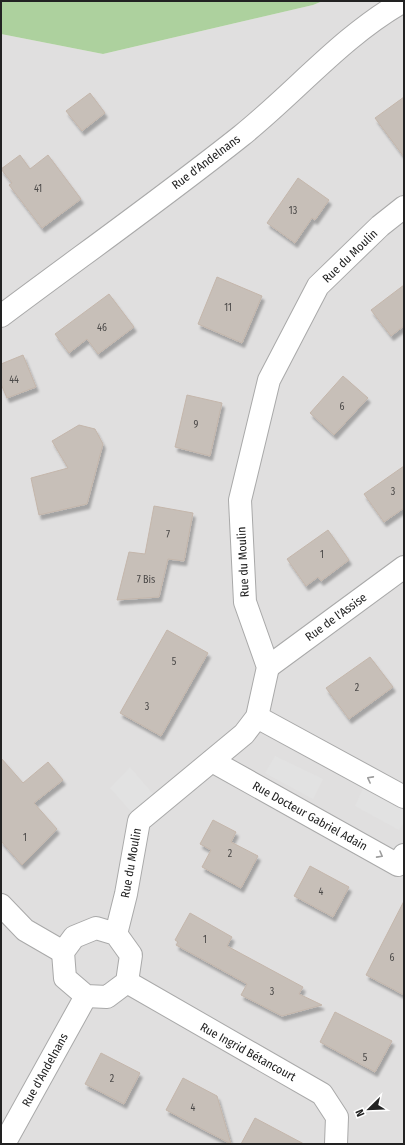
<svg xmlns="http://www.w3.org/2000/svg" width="405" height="1145" font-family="'Fira Sans Condensed',sans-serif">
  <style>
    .residential { fill: #e0dfdf }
    .forest { fill: #add19e }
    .parking { fill: #e2e2e2 }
    .building { fill: #c7bfb8; stroke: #c4b6ab; filter: url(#shadow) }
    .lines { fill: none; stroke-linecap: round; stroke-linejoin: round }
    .street-casing { stroke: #a9a9a9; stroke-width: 24 }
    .street { stroke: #fff; stroke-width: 22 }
    .oneway { stroke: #9c9c9c }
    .labels { text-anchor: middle; stroke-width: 3; stroke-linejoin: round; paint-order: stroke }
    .number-label { font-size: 10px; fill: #4b4948 }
    .street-label { font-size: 12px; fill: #222; stroke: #fff }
  </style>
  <defs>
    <filter id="shadow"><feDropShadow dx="2.5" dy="4.5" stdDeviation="1" flood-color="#0004"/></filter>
  </defs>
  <rect width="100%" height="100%" fill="#f2efe9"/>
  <polygon class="residential" points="323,1 404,1 404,1144 1,1144 1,34 103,54 313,5"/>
  <polygon class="forest" points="1,1 323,1 313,5 103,54 1,34"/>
  <g class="parking">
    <polygon points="275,756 323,779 313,799 265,773"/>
    <polygon points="130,767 161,803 139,821 110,788"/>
    <polygon points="364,786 404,808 404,823 399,830 355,806"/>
  </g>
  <g class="building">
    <polygon points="90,93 105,113 82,131 66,111"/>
    <polygon points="404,97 404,157 375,118"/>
    <polygon points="20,155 30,169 48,155 81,199 42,228 9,185 12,183 1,169"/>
    <polygon points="298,178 329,200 315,220 312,218 295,243 267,223"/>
    <polygon points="217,277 262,296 242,343 198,324"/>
    <polygon points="404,285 404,326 391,336 371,310"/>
    <polygon points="109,294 134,327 98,354 87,339 69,353 55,334"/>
    <polygon points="23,355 36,387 7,398 1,384 1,364"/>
    <polygon points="343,376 368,398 334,435 310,413"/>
    <polygon points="187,395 222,403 210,456 175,447"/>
    <polygon points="79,425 95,429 103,444 87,504 39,515 31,478 68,468 52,441"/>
    <polygon points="404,466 404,508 384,522 364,494"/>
    <polygon points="154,506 193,513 184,561 168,559 159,597 117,600 129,552 145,554"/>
    <polygon points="328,530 349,560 321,581 318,577 306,586 287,559"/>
    <polygon points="167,630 208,653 161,736 120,713"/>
    <polygon points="370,657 393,687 349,719 326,688"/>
    <polygon points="1,758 23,783 48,762 63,780 34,803 57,829 22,865 1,841"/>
    <polygon points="213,820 236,832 231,842 258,856 241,888 202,867 211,850 200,844"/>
    <polygon points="310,866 349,887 333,917 294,896"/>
    <polygon points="404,901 404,995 366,975"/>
    <polygon points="190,913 232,937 227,946 303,987 299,994 322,1005 282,1016 241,995 247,984 176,945 178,942 175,940"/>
    <polygon points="335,1012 392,1041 375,1072 320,1042"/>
    <polygon points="101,1053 140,1073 124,1104 85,1084"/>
    <polygon points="183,1078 217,1096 231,1144 166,1110"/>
    <polygon points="255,1118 304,1144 241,1144"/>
  </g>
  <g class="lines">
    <defs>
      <g id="street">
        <path d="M1,316C81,256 163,198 241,136C296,92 342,36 404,1"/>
        <polyline points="268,667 404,567"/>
        <polyline points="257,717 404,797"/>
        <polyline points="212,761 398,865 404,855"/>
        <polyline points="1,905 25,930 63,952"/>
        <polygon points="96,928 116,934 131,955 127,982 107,997 86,996 65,978 63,952 74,937"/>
        <polyline points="116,934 126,894 139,821 244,734 257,717 268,667 245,602 240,500 269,380 318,286 380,226 404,207"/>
        <polyline points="127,982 322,1094 337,1117 336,1144"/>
        <polyline points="4,1144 86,996"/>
      </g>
    </defs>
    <use href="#street" class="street-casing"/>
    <use href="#street" class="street"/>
  </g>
  <defs><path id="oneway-chevron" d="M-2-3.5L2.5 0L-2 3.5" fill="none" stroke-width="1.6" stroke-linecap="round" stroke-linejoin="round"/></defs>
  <g class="oneway">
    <use href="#oneway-chevron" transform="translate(370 779) rotate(-152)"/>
    <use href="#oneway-chevron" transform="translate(380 855) rotate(29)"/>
  </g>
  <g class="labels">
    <g class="number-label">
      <text x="38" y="192">41</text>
      <text x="293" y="214">13</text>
      <text x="228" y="311">11</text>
      <text x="102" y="331">46</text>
      <text x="14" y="383">44</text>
      <text x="342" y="410">6</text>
      <text x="196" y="428">9</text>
      <text x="393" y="495">3</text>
      <text x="168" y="538">7</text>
      <text x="322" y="558">1</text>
      <text x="146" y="583">7 Bis</text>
      <text x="174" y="665">5</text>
      <text x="357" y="691">2</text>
      <text x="147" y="710">3</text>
      <text x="25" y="841">1</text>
      <text x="230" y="857">2</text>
      <text x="321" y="895">4</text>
      <text x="205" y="943">1</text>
      <text x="392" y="961">6</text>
      <text x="272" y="995">3</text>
      <text x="365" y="1061">5</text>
      <text x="112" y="1082">2</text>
      <text x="193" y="1111">4</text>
    </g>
    <g class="street-label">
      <text transform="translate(206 162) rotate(-37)" y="4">Rue d'Andelnans</text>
      <text transform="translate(350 256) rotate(-44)" y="4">Rue du Moulin</text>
      <text transform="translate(243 562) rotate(-93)" y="4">Rue du Moulin</text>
      <text transform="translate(336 617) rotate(-36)" y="4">Rue de l'Assise</text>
      <text transform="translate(310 816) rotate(29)" y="4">Rue Docteur Gabriel Adain</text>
      <text transform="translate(131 863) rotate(-80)" y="4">Rue du Moulin</text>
      <text transform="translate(248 1052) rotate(29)" y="4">Rue Ingrid Bétancourt</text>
      <text transform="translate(45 1070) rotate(-61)" y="4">Rue d'Andelnans</text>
    </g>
  </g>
  <rect width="405" height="1145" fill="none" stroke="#222222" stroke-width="4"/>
  <g transform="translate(369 1109) rotate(247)" stroke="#ffffff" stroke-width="3" paint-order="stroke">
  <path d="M0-3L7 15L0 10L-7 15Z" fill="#222222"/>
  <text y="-6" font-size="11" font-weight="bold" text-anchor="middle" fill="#222222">N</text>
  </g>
</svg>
